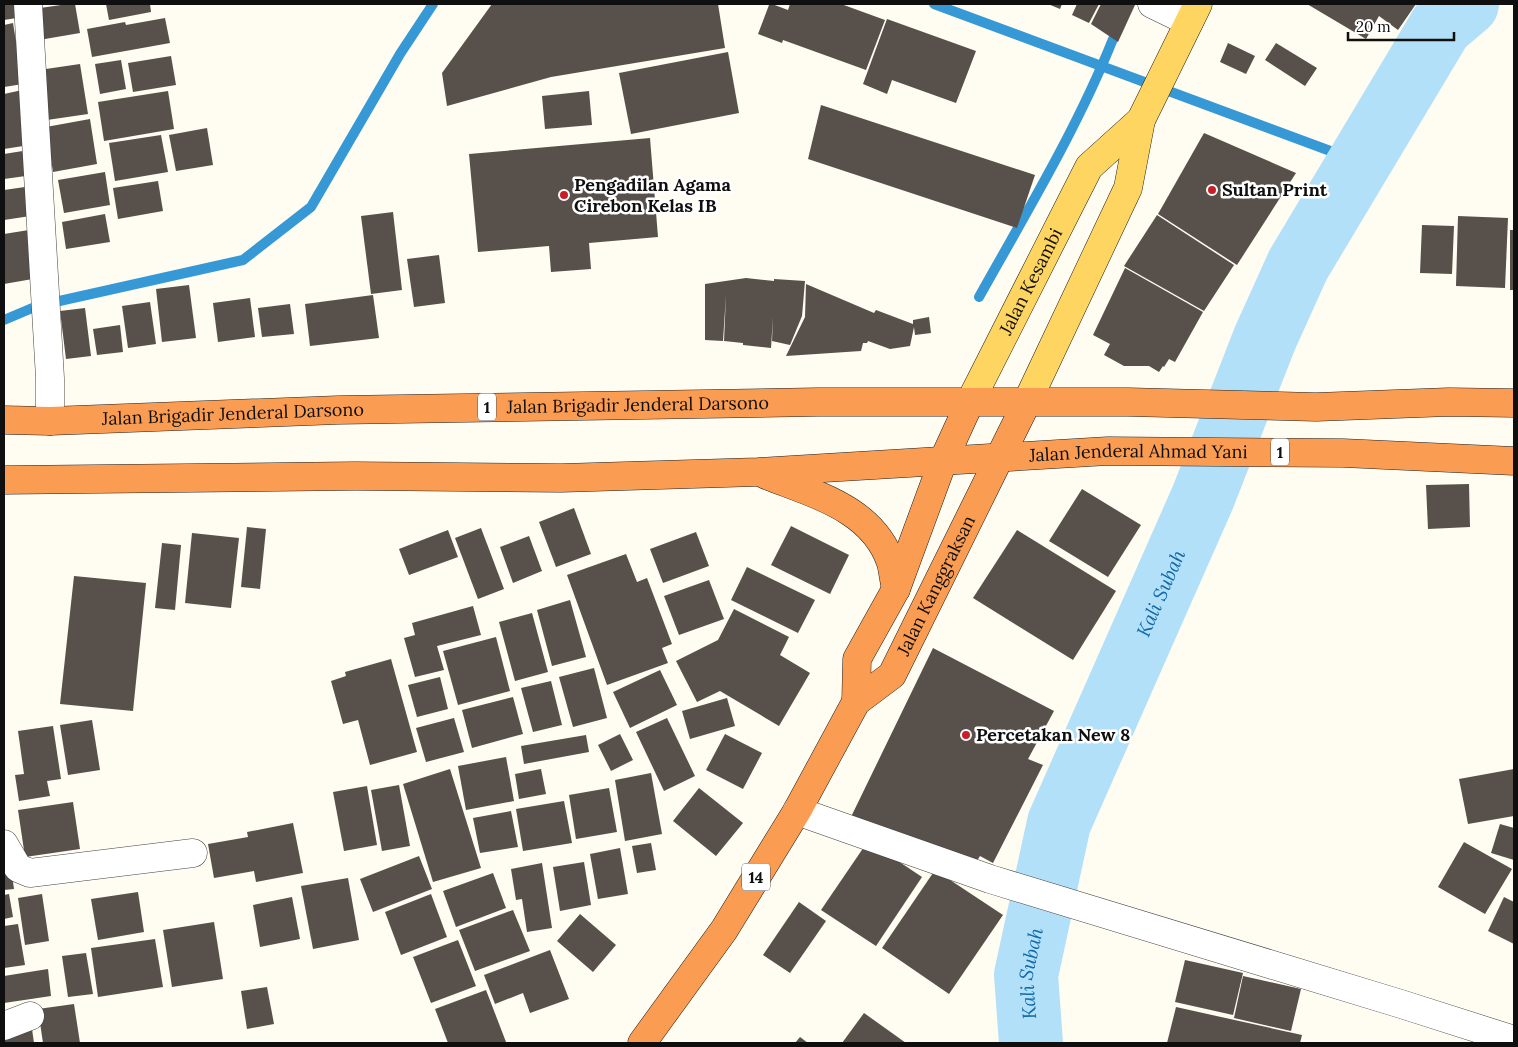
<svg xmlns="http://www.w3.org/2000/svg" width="1518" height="1047" font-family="Lora,serif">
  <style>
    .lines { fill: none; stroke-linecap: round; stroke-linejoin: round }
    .stream { stroke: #3698d4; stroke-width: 10 }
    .river { stroke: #b3e0f9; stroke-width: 64 }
    .building { fill: #58504b }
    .street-casing { stroke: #424242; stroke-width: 29 }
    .primary-casing { stroke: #202020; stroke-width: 29 }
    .highway-casing { stroke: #202020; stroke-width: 29 }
    .street { stroke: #fff; stroke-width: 28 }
    .primary { stroke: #ffd561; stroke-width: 28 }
    .highway { stroke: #fb9c53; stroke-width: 28 }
    .poi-dot { fill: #c71f2a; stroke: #fff; stroke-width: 2 }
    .labels { text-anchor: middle; stroke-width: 5; stroke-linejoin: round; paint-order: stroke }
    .shield { fill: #fff; stroke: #575757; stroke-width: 1 }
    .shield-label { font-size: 16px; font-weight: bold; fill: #0f0f0f }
    .poi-label { font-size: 18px; font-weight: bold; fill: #0f0f0f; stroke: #fff; text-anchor: start }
    .street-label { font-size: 18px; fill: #0f0f0f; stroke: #fff }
    .water-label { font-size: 19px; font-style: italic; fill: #1169a8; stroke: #fff }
  </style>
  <rect width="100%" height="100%" fill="#fffcf1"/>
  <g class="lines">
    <g class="stream">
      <polyline points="934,4 1360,162"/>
      <path d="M979,297C1026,213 1077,129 1113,39"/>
      <polyline points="4,320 37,306 243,260 311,207 400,54 433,4"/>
    </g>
    <path class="river" id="s1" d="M1031,1043L1026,975L1059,823L1203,497L1265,338L1298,265L1441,26L1467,4"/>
  </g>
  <g class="building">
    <polygon points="4,4 20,4 23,17 4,20"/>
    <polygon points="68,4 75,4 80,33 39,40 33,9"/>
    <polygon points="106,4 150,4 151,12 109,20"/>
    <polygon points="492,4 718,4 725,48 551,77 447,106 442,73"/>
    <polygon points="765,4 772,4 788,10 790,4 841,4 885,20 866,70 783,40 782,43 758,34 769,5"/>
    <polygon points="1048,4 1062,4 1060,9"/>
    <polygon points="1077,4 1099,4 1089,23 1072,15"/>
    <polygon points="1101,4 1135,5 1118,42 1091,24"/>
    <polygon points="1307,4 1416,4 1398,30 1379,16 1366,39"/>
    <polygon points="165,18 170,43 92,57 87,29 125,22 126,25"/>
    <polygon points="887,19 976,51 956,103 892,80 887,94 863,84"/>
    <polygon points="13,23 23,84 4,87 4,25"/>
    <polygon points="1228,43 1255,56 1246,74 1220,62"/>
    <polygon points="1276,43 1317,68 1305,86 1265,60"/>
    <polygon points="728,52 739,113 631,134 619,73"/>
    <polygon points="171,56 176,85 133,92 128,63"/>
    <polygon points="121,60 126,89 100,94 95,64"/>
    <polygon points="80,64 88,114 47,120 39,70"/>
    <polygon points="27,89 36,144 4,149 4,94"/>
    <polygon points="168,91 174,129 104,141 98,102"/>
    <polygon points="589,91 592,125 545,129 542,96"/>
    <polygon points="821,105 1035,175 1017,228 808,159"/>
    <polygon points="90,119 97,164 53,172 46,127"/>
    <polygon points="207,128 213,165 176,171 169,135"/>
    <polygon points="1204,133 1296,173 1237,265 1158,214"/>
    <polygon points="161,135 168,172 115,181 109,143"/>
    <polygon points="650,138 658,237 589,243 591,269 551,272 549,246 478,252 469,154"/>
    <polygon points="29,150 33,175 4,179 4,154"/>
    <polygon points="105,172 110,205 64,213 58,180"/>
    <polygon points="158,181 163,211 118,219 113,188"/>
    <polygon points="32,186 37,215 4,220 4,190"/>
    <polygon points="393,212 402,290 371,294 361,216"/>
    <polygon points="105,214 110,242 66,249 62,222"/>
    <polygon points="1157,215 1234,265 1204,311 1124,266"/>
    <polygon points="1458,216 1508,218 1505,288 1456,286"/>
    <polygon points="1422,225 1454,226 1452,274 1420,273"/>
    <polygon points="35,229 44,277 4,284 4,234"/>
    <rect x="1510" y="230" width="4" height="60"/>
    <polygon points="439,255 445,303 414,307 407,259"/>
    <polygon points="1125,268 1203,312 1175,362 1169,359 1164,367 1163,366 1159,372 1149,366 1124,366 1104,355 1110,344 1093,335"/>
    <polygon points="746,278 774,281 774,279 805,281 802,316 790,345 772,341 773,317 771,348 743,345 743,343 724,341 726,295 723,341 705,340 705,284"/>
    <polygon points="806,284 874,313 876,310 913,324 913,320 929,317 931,333 915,335 914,327 910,346 890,349 868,341 867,343 863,343 861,351 786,356 805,317"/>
    <polygon points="189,285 196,338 162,342 156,289"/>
    <polygon points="373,295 379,338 310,346 305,304"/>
    <polygon points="250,298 255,337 218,342 213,303"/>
    <polygon points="150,302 156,344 128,348 122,306"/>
    <polygon points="290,304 294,334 262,337 258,308"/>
    <polygon points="85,308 91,356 66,359 60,311"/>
    <polygon points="120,325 123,352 97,355 93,329"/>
    <polygon points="1469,484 1470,527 1428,529 1426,485"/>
    <polygon points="1082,489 1141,525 1108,577 1049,541"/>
    <polygon points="574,508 591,554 556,567 539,522"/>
    <polygon points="791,526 849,555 830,594 771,565"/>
    <polygon points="247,527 266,529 260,589 241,587"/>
    <polygon points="481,528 504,589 478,599 455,538"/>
    <polygon points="448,530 458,557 409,575 399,549"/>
    <polygon points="1017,530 1116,591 1073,660 973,598"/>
    <polygon points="696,532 709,566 663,583 650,549"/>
    <polygon points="192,533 239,538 231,608 185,603"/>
    <polygon points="529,536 542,571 513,583 500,547"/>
    <polygon points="162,543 181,545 175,610 155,608"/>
    <polygon points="626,554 637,582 647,578 672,644 662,648 668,663 607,685 567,575"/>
    <polygon points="747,567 815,600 798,633 731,600"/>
    <polygon points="74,576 146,583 133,711 60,704"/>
    <polygon points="709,580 724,619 679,635 664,596"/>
    <polygon points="570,600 586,657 552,666 537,610"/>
    <polygon points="473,606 481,635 437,646 444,670 415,677 404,638 415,635 412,623"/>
    <polygon points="734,609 789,637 780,655 810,673 779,726 720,691 697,702 676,661 718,640"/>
    <polygon points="532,613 548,672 515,681 499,622"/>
    <polygon points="496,637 510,691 458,705 443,651"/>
    <polygon points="933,648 1054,711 1028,759 1043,765 993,863 980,856 973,867 850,819"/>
    <polygon points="391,659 417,752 370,765 358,720 343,724 331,681 346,676 345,672"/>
    <polygon points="594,668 607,718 573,727 559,677"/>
    <polygon points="660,670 677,705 630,728 613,692"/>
    <polygon points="440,677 448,709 417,717 408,685"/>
    <polygon points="551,681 562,725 533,732 521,688"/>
    <polygon points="513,697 523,734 472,748 462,710"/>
    <polygon points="727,698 735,726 690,739 682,711"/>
    <polygon points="454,718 464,752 426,762 416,728"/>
    <polygon points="667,718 695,776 664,791 636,732"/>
    <polygon points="92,720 100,770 68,775 60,725"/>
    <polygon points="53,726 61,779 47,781 50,796 19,801 15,775 24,774 18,731"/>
    <polygon points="620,734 633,760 611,771 598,745"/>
    <polygon points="725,734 762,753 743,789 706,770"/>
    <polygon points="586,735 589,752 524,764 521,746"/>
    <polygon points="506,757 514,801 466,810 458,766"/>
    <polygon points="450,769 481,868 433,882 403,784"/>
    <polygon points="541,769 546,794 519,799 515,774"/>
    <polygon points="1514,769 1514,816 1468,824 1459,779"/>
    <polygon points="651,773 662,834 625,841 615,780"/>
    <polygon points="399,785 410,846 382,851 371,790"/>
    <polygon points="367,786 377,845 344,851 333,792"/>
    <polygon points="609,788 617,832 576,839 569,795"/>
    <polygon points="699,788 743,823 716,856 673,821"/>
    <polygon points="564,801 572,843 523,851 516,809"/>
    <polygon points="73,802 80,849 25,857 18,810"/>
    <polygon points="511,811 518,847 480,853 473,818"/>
    <polygon points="293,823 303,873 256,882 254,871 214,878 208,844 248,837 247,832"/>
    <polygon points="1500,824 1514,828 1514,860 1491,853"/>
    <polygon points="868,841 922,877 876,946 821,910"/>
    <polygon points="1464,842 1512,869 1485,914 1438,887"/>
    <polygon points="651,843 656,870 637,873 632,846"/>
    <polygon points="620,848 628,894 598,899 590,854"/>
    <polygon points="419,856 432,889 373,912 360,879"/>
    <polygon points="10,860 14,889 4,890 4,861"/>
    <polygon points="584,862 591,905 560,911 553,867"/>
    <polygon points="542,863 552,928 527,932 522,899 516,900 511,869"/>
    <polygon points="935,870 1003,915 949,994 882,948"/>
    <polygon points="493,873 506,908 456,927 443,891"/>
    <polygon points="348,878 359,940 313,949 301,886"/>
    <polygon points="138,892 144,932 98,940 91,899"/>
    <polygon points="9,894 13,917 4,919 4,895"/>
    <polygon points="42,894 49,941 25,945 18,898"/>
    <polygon points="431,894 447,937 401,955 385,912"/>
    <polygon points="292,897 300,939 260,947 253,905"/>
    <polygon points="1504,897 1514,902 1514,944 1488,931"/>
    <polygon points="799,902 826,921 790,973 763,955"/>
    <polygon points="513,910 530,951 475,971 459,930"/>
    <polygon points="580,914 616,945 593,972 557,941"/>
    <polygon points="214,922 223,979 172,987 163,930"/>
    <polygon points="18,924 25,965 4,968 4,926"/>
    <polygon points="155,939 163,987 98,997 91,948"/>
    <polygon points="458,940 476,986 431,1003 413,957"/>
    <polygon points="550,950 569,999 530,1013 523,993 495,1004 484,975"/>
    <polygon points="86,953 93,994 68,997 62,956"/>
    <polygon points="1185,960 1243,973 1233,1015 1175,1002"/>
    <polygon points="48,969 51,996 4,1003 4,976"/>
    <polygon points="1243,976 1301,989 1291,1031 1234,1018"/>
    <polygon points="267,987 274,1024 247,1029 241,991"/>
    <polygon points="486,990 506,1042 503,1043 448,1043 435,1009"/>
    <polygon points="74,1004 80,1043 43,1043 38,1009"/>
    <polygon points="1176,1007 1302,1035 1300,1043 1167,1043"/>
    <polygon points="864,1013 906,1043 842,1043"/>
    <polygon points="32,1029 34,1043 4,1043 4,1033"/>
    <polygon points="800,1037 808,1043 795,1043"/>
  </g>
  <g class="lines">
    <defs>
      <g id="street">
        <polyline points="28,4 50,378 50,421"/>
        <polyline points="1152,4 1189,22"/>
        <polyline points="797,811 990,879 1401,1004 1514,1040"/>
        <polyline points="4,844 18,868 30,873 193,853"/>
        <polyline points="4,1026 30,1016"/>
      </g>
      <g id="primary">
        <path id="s2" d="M970,402L1089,167L1141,120"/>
        <polyline points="1027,402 1128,188 1141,120 1198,4"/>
      </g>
      <g id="highway">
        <path id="s3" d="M4,420L50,421L338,410L818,402H1128L1316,407L1449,402L1514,403"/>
        <path d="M766,475C813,494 873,508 891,563C893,571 894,581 896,589"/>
        <path id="s4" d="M4,480L355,476L561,478L758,472L1108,451L1343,453L1514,461"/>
        <polyline points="856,702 857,659 896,589 943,461 970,402"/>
        <path id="s5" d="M642,1043L724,930L797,811L856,702L892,675L1027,402"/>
      </g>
    </defs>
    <use href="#street" class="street-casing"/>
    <use href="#primary" class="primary-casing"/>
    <use href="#highway" class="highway-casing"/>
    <use href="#street" class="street"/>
    <use href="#primary" class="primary"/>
    <use href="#highway" class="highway"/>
  </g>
  <g class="poi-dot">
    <circle cx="1212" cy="190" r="5"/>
    <circle cx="564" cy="195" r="5"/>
    <circle cx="966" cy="735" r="5"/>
  </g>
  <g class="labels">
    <g class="shield">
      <rect x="478" y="393.5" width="18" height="27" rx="4"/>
      <rect x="1271" y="438.5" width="18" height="27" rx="4"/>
      <rect x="742" y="863.5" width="28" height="27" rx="4"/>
    </g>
    <g class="shield-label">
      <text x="487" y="413">1</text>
      <text x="1280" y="458">1</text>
      <text x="756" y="883">14</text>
    </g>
    <g class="poi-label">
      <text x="574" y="191">Pengadilan Agama<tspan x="574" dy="21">Cirebon Kelas IB</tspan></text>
      <text x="1222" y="196">Sultan Print</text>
      <text x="976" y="741">Percetakan New 8</text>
    </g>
    <g class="street-label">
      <text dy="6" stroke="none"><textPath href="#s2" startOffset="135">Jalan Kesambi</textPath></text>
      <text dy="6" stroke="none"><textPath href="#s3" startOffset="634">Jalan Brigadir Jenderal Darsono</textPath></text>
      <text dy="6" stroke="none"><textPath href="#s3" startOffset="229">Jalan Brigadir Jenderal Darsono</textPath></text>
      <text dy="6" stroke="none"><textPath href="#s4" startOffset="1135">Jalan Jenderal Ahmad Yani</textPath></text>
      <text dy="6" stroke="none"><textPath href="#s5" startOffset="548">Jalan Kanggraksan</textPath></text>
    </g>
    <g class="water-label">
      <text dy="7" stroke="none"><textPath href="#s1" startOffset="475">Kali Subah</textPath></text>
      <text dy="7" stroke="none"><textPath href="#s1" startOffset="70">Kali Subah</textPath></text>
    </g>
  </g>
  <rect width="1518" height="1047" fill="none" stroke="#0f0f0f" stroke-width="10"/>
  <path d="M1348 32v8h106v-8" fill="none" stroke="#0f0f0f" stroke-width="2.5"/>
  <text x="1356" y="32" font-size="15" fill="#0f0f0f" stroke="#ffffff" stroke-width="4" paint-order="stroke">20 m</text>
</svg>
